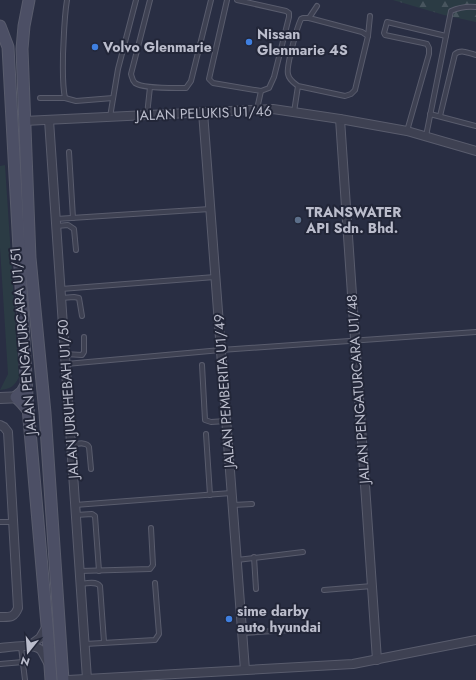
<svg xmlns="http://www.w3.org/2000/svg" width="476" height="680" font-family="Jost,sans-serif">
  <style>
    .forest { fill: url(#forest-firs) }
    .park { fill: #2b3b44 }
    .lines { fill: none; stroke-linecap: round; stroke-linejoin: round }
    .service-casing { stroke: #595c6d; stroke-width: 6 }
    .minor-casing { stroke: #595c6d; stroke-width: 10 }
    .tertiary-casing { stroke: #595c6d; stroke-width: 12 }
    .secondary-casing { stroke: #595c6d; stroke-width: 13 }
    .service { stroke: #3e4152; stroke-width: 4 }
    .minor { stroke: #3e4152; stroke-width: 8 }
    .tertiary { stroke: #3e4152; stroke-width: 10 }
    .secondary { stroke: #4c4f65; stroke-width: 11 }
    .shop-dot { fill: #3f7fe0; stroke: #222638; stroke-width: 1.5 }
    .service-dot { fill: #5c6f8a; stroke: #222638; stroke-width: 1.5 }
    .labels { text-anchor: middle; stroke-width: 4; stroke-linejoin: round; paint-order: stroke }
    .poi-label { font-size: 14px; font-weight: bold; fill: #bbbdcc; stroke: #222638; text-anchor: start }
    .street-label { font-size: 14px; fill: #bbbdcc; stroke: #222638 }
  </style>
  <defs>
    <pattern id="forest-firs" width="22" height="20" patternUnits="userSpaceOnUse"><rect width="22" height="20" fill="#2b3b44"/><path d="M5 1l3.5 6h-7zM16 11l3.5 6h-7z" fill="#48555e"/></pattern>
  </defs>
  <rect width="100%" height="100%" fill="#292e43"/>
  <polygon class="forest" points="393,0 476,0 476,22 444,15"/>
  <path class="park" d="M5,165L19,377C14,387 10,389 0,390L8,374L0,248V166Z"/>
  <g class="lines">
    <defs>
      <g id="service">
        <path d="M150,0L131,74C132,77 132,80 135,83C143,89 174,88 186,88L191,81L211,0"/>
        <polyline points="227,0 209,79 213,83 261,91 257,109"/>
        <polyline points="237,0 286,11 289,13 289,17 274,77 269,88 261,91"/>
        <polyline points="309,18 317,6"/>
        <polyline points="368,36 370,16"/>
        <polyline points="40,98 65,98 76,101 113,98"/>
        <path d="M65,98C62,83 63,69 63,54C64,35 64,18 67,0"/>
        <path d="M294,112L298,86C294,83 289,80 288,74C286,67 297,27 301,19L303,18H309L362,32L368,36L355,90L351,94L345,96L298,86"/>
        <polyline points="430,114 476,126"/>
        <polyline points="147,115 150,87"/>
        <path d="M440,116L455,54C461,49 469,53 476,55"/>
        <polyline points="110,117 118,69 136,0"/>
        <polyline points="407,131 429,54 429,48 427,44 423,43 385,35 384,33 387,22 446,36"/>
        <path d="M426,136L451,11C460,7 466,6 476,7"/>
        <polyline points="69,152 73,218"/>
        <polyline points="56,219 210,209"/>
        <polyline points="57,226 68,225 74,229 76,250"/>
        <polyline points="61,289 215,277"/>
        <polyline points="61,298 74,297 79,298 82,316"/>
        <polyline points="65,354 82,355 84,352 84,337"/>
        <polyline points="66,364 221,350 476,332"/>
        <polyline points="202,365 205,420 211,422 226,421"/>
        <polyline points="206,434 210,495"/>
        <path d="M71,445C77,444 86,441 89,447L91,469"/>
        <polyline points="75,505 231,493"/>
        <polyline points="233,505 252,504"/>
        <polyline points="76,515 92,514 95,516 99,571"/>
        <polyline points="0,522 13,522"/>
        <polyline points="254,557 256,589"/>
        <polyline points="237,560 303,552"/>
        <polyline points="80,571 150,569 153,565 151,528"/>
        <path d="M81,584C87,583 96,581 100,586L104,642"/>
        <polyline points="324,590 372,586"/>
        <polyline points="243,633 290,630"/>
        <polyline points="85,644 155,640 159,634 155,583"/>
        <polyline points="21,647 25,680"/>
        <polyline points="0,664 23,662"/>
      </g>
      <g id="minor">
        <polyline points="203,112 245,670"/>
        <polyline points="340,119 377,660"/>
        <polyline points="49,120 87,679"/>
        <polyline points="24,121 273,109 340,119 407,131 476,151"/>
        <path d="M0,425L4,427L8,432L18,608C14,618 10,617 0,617"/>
        <polyline points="29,646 40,638 47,626"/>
        <path d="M0,648C10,647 34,643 41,650C44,654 46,660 49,664"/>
        <polyline points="68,680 353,664 476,640"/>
      </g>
      <polyline id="tertiary" points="0,398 23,397"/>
      <g id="secondary">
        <polyline points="29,0 24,26 22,49 30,258 45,413 63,680"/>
        <polyline points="0,26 8,47 27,396 47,625 51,680"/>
        <polyline points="26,385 22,392 16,397 22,403 28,410"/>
      </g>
    </defs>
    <use href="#service" class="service-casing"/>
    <use href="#minor" class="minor-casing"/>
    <use href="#tertiary" class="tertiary-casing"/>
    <use href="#secondary" class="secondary-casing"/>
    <use href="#service" class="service"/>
    <use href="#minor" class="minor"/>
    <use href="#tertiary" class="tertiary"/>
    <use href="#secondary" class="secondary"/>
  </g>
  <g class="shop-dot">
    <circle cx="249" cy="42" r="4"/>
    <circle cx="95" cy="47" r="4"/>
    <circle cx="229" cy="619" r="4"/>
  </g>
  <circle class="service-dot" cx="298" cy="220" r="4"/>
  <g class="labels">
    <g class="poi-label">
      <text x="257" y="39">Nissan<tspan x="257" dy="16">Glenmarie 4S</tspan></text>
      <text x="103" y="52">Volvo Glenmarie</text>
      <text x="306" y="217">TRANSWATER<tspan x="306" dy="16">API Sdn. Bhd.</tspan></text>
      <text x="237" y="616">sime darby<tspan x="237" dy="16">auto hyundai</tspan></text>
    </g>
    <g class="street-label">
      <text transform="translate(204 113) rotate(-2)" y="5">JALAN PELUKIS U1/46</text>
      <text transform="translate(23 341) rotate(-95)" y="5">JALAN PENGATURCARA U1/51</text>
      <text transform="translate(358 389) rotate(-94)" y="5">JALAN PENGATURCARA U1/48</text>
      <text transform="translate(224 391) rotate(-94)" y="5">JALAN PEMBERITA U1/49</text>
      <text transform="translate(68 399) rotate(-94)" y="5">JALAN JURUHEBAH U1/50</text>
    </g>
  </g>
  <g transform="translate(28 652) rotate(197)" stroke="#222638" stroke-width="3" paint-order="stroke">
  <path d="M0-3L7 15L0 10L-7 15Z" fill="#bbbdcc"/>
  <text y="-6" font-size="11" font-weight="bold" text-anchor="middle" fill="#bbbdcc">N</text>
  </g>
</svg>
